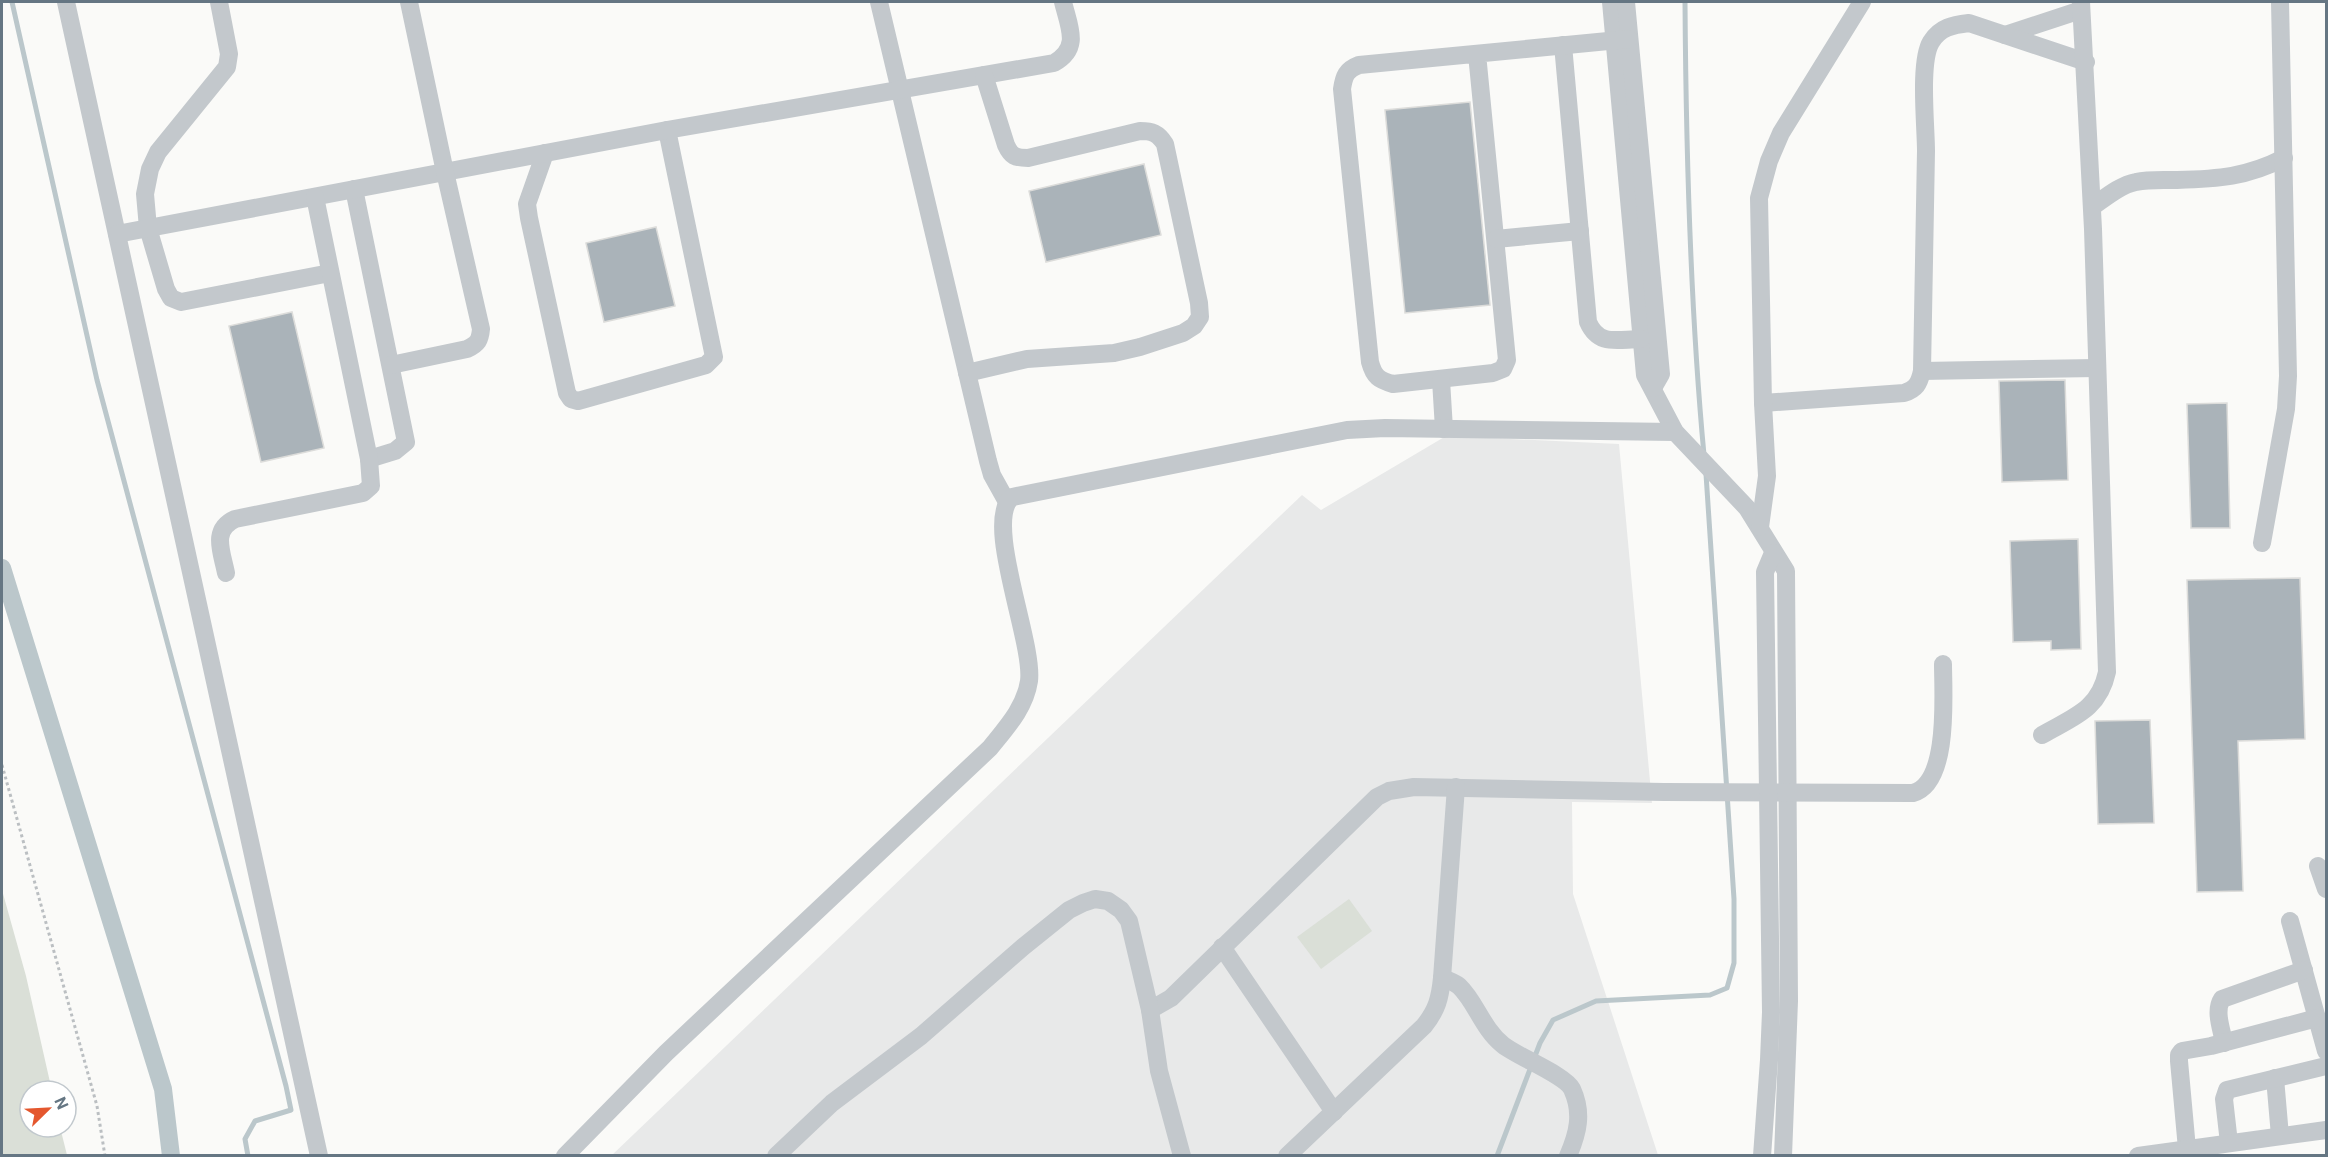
<svg xmlns="http://www.w3.org/2000/svg" width="2328" height="1157" font-family="Roboto,sans-serif">
  <style>
    .built { fill: #e8e9e9 }
    .green { fill: #dadfd7 }
    .lines { fill: none; stroke-linecap: round; stroke-linejoin: round }
    .stream { stroke: #bbc7cb; stroke-width: 5 }
    .canal { stroke: #bbc7cb; stroke-width: 18 }
    .building { fill: #aab3b9; stroke: #dcdcda; stroke-width: 1.5 }
    .path { stroke: #bbbfc2; stroke-width: 3; stroke-dasharray: 3 3; stroke-linecap: butt }
    .minor { stroke: #c3c8cc; stroke-width: 18 }
  </style>
  <rect width="100%" height="100%" fill="#fafaf8"/>
  <polygon class="built" points="1446,436 1619,444 1652,803 1572,802 1573,894 1658,1155 611,1156 1302,495 1321,510"/>
  <g class="green">
    <polygon points="2,890 26,976 52,1091 30,1091 30,1127 60,1127 67,1155 2,1155"/>
    <polygon points="1349,899 1372,931 1321,969 1297,937"/>
  </g>
  <g class="lines">
    <g class="stream">
      <polyline points="12,2 97,380 286,1086 291,1110 255,1121 245,1139 248,1156"/>
      <path d="M1685,2C1686,153 1690,305 1704,455"/>
      <polyline points="1497,1156 1540,1043 1553,1020 1596,1001 1710,995 1727,988 1734,963 1734,899 1706,474"/>
    </g>
    <polyline class="canal" points="2,568 163,1089 171,1156"/>
  </g>
  <g class="building">
    <polygon points="1470,102 1490,305 1405,313 1385,110"/>
    <polygon points="1144,164 1161,235 1046,262 1029,191"/>
    <polygon points="656,227 675,306 604,322 586,243"/>
    <polygon points="292,312 324,448 261,462 229,326"/>
    <polygon points="2065,380 2068,480 2002,482 1999,381"/>
    <polygon points="2227,403 2230,528 2191,528 2187,404"/>
    <polygon points="2078,539 2081,649 2051,650 2051,641 2013,642 2010,541"/>
    <polygon points="2300,578 2305,739 2238,741 2243,891 2197,892 2187,580"/>
    <polygon points="2150,720 2154,823 2098,824 2095,721"/>
  </g>
  <g class="lines">
    <polyline class="path" points="2,765 97,1106 105,1156"/>
    <g class="minor">
      <polyline points="66,2 319,1156"/>
      <polyline points="219,2 229,54 227,67 158,152 150,169 145,194 148,228 166,289 171,298 181,302 330,273"/>
      <polyline points="879,2 988,461 992,475 1007,502"/>
      <polyline points="1611,2 1645,375 1675,432 1747,508 1786,571 1789,1001 1783,1156"/>
      <polyline points="1626,2 1661,374 1653,388"/>
      <polyline points="2005,35 2081,10"/>
      <path d="M1563,45L1588,322C1599,347 1618,339 1641,339"/>
      <path d="M1477,54L1507,360L1503,369L1493,373L1393,384C1379,380 1374,377 1370,362L1342,89C1344,76 1346,70 1359,65L1629,39"/>
      <polyline points="545,153 527,204 529,218 567,393 571,399 578,401 706,365 714,357 667,130"/>
      <polyline points="354,189 406,442 395,451 369,459"/>
      <path d="M2092,207C2105,198 2120,185 2136,182C2149,179 2164,180 2177,180C2218,179 2247,177 2284,158"/>
      <path d="M117,234L667,130L1054,63C1081,48 1069,27 1063,2"/>
      <polyline points="1496,239 1580,231"/>
      <path d="M391,365L467,349C478,344 480,340 481,329L445,172L409,2"/>
      <polyline points="1922,371 2097,368"/>
      <path d="M967,373L1027,359L1114,353L1140,347L1183,333L1194,326L1200,317L1199,303L1165,144C1158,133 1152,131 1140,131L1028,158C1015,158 1011,156 1006,145L984,75"/>
      <polyline points="1441,380 1444,429"/>
      <path d="M1763,403L1904,393C1916,389 1919,384 1922,371C1923,298 1925,225 1926,151C1926,126 1919,62 1931,42C1940,27 1953,25 1969,23L2086,62"/>
      <polyline points="1760,527 1767,476 1763,403 1759,198 1769,161 1781,133 1862,2"/>
      <polyline points="2262,543 2286,409 2288,376 2280,2"/>
      <path d="M226,573C222,552 211,530 235,519L363,493L371,486L369,459L315,197"/>
      <path d="M2042,735C2073,717 2099,710 2107,672L2093,229L2081,2"/>
      <polyline points="2318,866 2326,889"/>
      <polyline points="2290,921 2326,1051"/>
      <polyline points="1222,947 1334,1112"/>
      <path d="M1442,978C1448,980 1454,982 1459,986C1476,1002 1482,1028 1503,1045C1518,1057 1565,1075 1572,1089C1583,1113 1578,1133 1568,1156"/>
      <path d="M1150,1010L1171,998L1377,797L1389,791L1414,787L1664,792L1913,793C1950,783 1943,693 1943,664"/>
      <path d="M2224,1043C2222,1030 2214,1011 2222,999L2304,970"/>
      <polyline points="2275,1078 2280,1136"/>
      <polyline points="2229,1143 2224,1099 2227,1090 2326,1066"/>
      <polyline points="2187,1149 2179,1061 2179,1055 2182,1051 2211,1046 2317,1018"/>
      <path d="M565,1156L666,1053L990,748C1006,728 1025,708 1029,681C1034,642 983,521 1012,497L1347,430L1385,428L1675,432"/>
      <polyline points="776,1156 832,1103 921,1036 1023,947 1069,910 1083,903 1095,899 1108,901 1121,910 1129,921 1150,1010 1159,1071 1182,1156"/>
      <path d="M1287,1156L1424,1026C1437,1010 1440,998 1442,978L1456,787"/>
      <polyline points="1762,1156 1769,1060 1771,1012 1765,572 1773,553"/>
      <polyline points="2138,1156 2326,1130"/>
    </g>
  </g>
  <rect width="2328" height="1157" fill="none" stroke="#657683" stroke-width="6"/>
  <g transform="translate(48 1109) rotate(66)"><circle r="28" fill="#ffffff" stroke="#c1c8cd" stroke-width="1.5"/>
  <path d="M0-4.5L10 22L0 15L-10 22Z" fill="#e4572e"/>
  <text y="-9" font-size="16" font-weight="bold" text-anchor="middle" fill="#657683">N</text>
  </g>
</svg>
